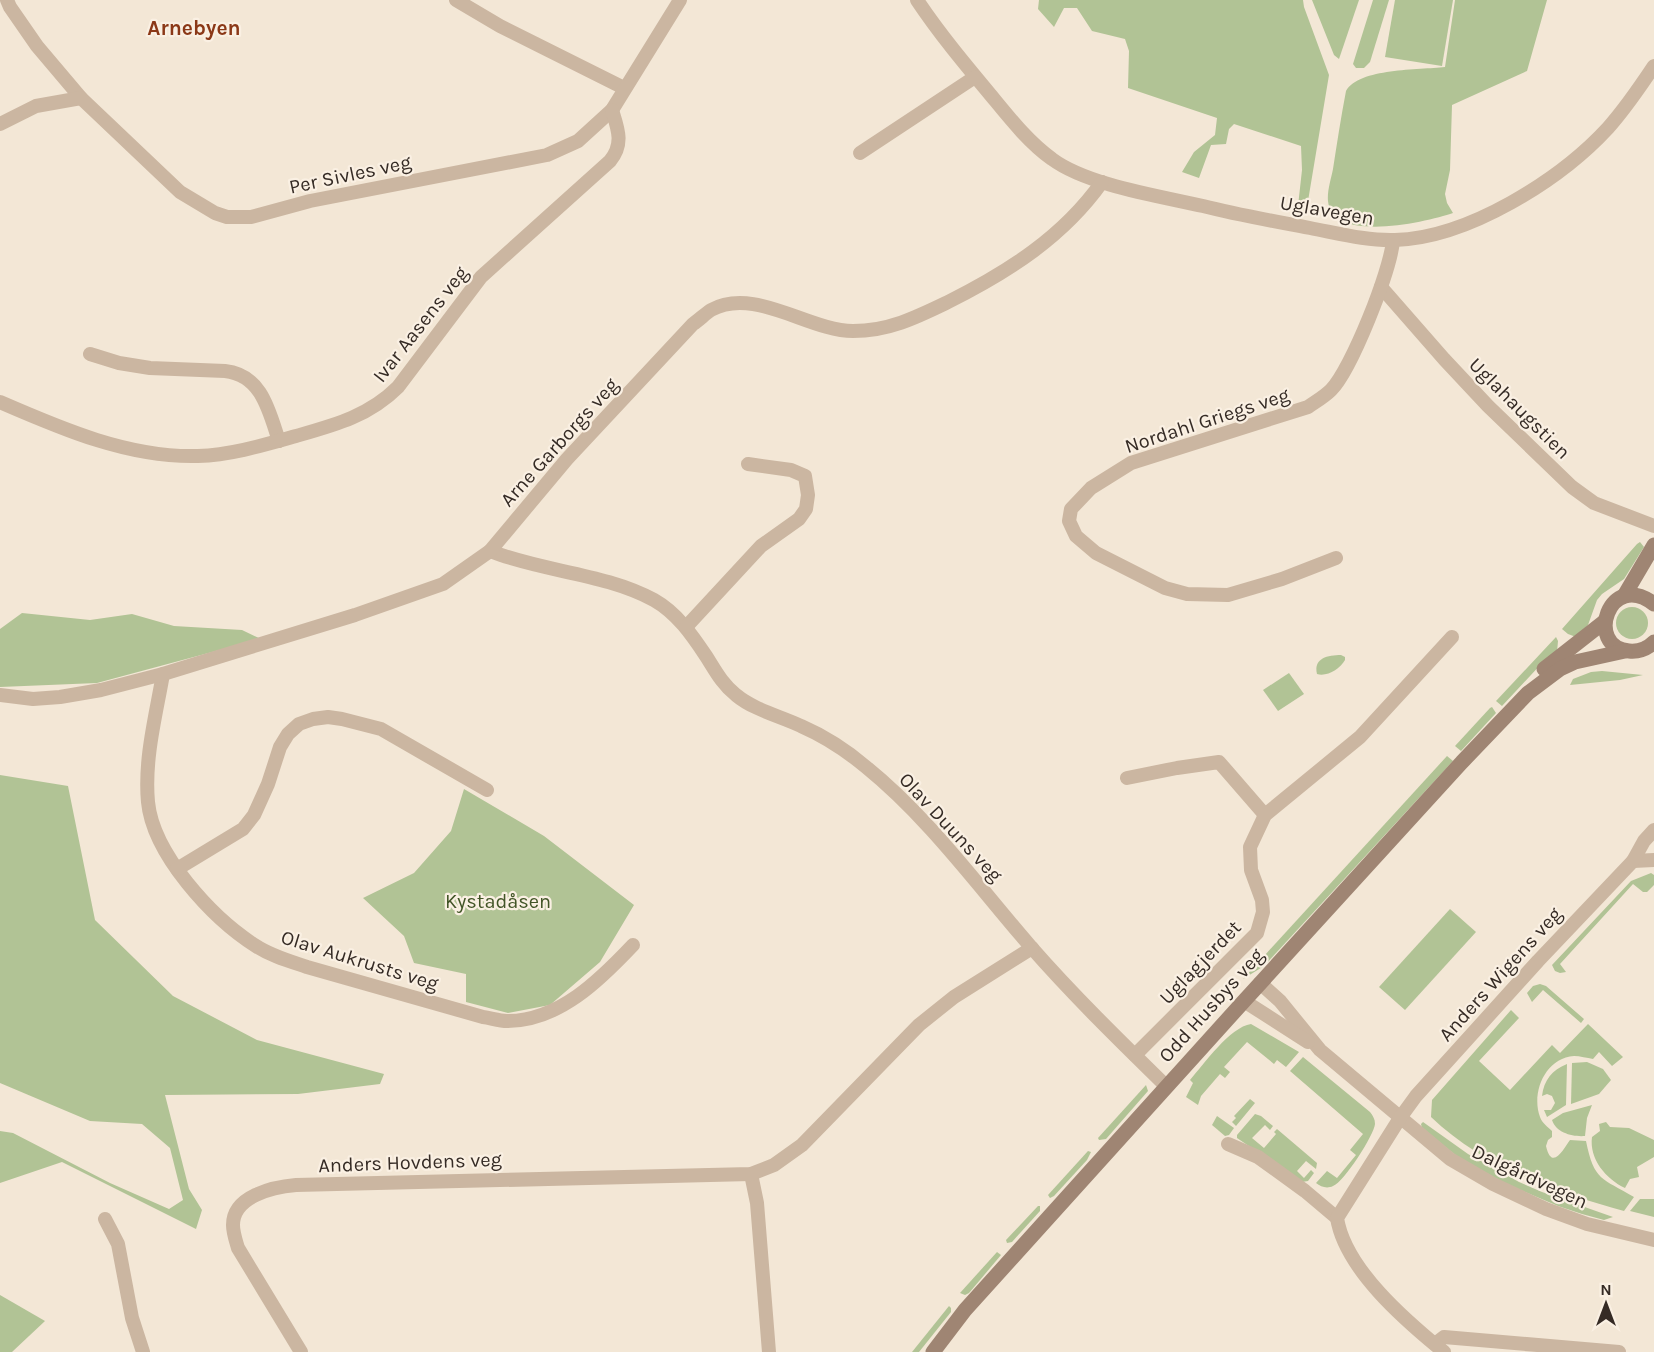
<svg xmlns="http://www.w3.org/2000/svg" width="1654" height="1352" font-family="Karla,sans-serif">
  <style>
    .green { fill: #b1c395 }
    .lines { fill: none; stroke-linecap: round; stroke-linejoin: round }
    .street { stroke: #cbb6a1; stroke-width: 14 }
    .secondary { stroke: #9f8573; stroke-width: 15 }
    .labels { text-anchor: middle; stroke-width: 4.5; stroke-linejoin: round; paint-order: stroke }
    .street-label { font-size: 20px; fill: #352b25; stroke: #faf0e3 }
    .park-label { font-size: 20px; fill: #425527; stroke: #faf0e3 }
    .neighbourhood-label { font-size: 21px; font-weight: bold; fill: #8b3817; stroke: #faf0e3 }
  </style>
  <rect width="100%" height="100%" fill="#f3e7d6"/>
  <g class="green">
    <polygon points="1039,0 1303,0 1304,7 1329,75 1306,213 1293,210 1298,206 1302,170 1301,146 1234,124 1229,129 1226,144 1211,145 1199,178 1182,172 1194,152 1215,135 1217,118 1128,88 1129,51 1125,39 1092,31 1077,8 1064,8 1054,27 1038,9"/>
    <polygon points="1312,0 1359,0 1339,59 1334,55"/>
    <polygon points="1373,0 1389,0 1370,62 1364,68 1356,68 1353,64"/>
    <polygon points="1395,0 1453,0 1442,66 1385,57"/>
    <path d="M1455,0H1547L1527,71L1452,105L1450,170L1445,194L1447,203L1453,213C1427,222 1332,244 1328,201C1327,191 1331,179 1333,169C1337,143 1341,117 1346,91C1359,68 1419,70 1445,67Z"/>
    <polygon points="1640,542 1644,547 1624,579 1602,594 1597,600 1588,625 1576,637 1568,634 1562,629 1637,544"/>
    <circle cx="1632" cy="623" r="16"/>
    <polygon points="22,613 90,620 132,614 174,626 242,630 261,639 97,683 0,687 0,629"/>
    <polygon points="1556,637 1558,641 1557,652 1543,662 1502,706 1496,701"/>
    <path d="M1341,655L1345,657V660C1340,669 1327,677 1317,674C1313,658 1328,655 1341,655Z"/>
    <polygon points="1602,671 1643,675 1620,680 1570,685 1573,679 1591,672"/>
    <polygon points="1289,673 1304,694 1278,711 1263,690"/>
    <polygon points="1492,707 1496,713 1461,751 1455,746 1490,708"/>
    <polygon points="1447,756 1453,761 1264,966 1243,979"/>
    <polygon points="0,775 68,786 95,920 173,996 257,1040 384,1074 380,1084 298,1094 165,1095 189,1189 202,1210 196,1229 62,1162 0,1183 0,1131 13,1133 110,1183 169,1209 183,1200 170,1148 142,1124 90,1121 0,1083"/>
    <polygon points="464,789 544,836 634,905 600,962 550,1005 508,1013 466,1002 466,974 414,963 404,936 363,898 414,873 451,831"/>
    <polygon points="1651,873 1654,875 1654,885 1647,892 1643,892 1633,884 1560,964 1566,972 1560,973 1555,971 1552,965 1631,881"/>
    <polygon points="1450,909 1476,932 1405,1010 1379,987"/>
    <polygon points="1540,984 1546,986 1584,1019 1581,1023 1543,990 1532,1002 1527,993 1533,986"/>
    <path d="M1511,1010L1519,1018L1479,1061L1510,1090L1552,1045L1560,1053L1588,1024L1623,1057L1612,1066L1599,1052L1593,1059C1587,1058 1580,1056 1574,1056C1545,1058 1531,1093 1540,1117C1542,1123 1548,1127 1552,1131V1137L1548,1140L1546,1146C1552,1172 1564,1148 1570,1140L1586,1141C1594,1181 1602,1178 1634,1197L1624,1211C1556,1192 1483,1167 1431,1117L1432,1100Z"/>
    <path d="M1251,1024L1299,1052L1286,1067L1277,1060L1274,1064L1247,1042L1224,1067L1230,1072L1225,1078L1220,1074L1201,1096L1198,1105L1186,1097L1193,1083L1190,1080C1204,1064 1230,1027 1251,1024Z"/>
    <path d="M1303,1057L1370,1112C1373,1116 1375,1119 1375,1124C1374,1135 1344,1182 1333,1186C1327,1189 1321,1187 1316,1183L1327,1171L1337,1178L1356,1155L1350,1150L1363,1134L1290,1071Z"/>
    <polygon points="1587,1062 1603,1069 1611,1080 1599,1094 1571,1104 1572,1063"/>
    <path d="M1567,1064L1566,1105L1547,1117L1544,1110H1551L1555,1103L1552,1096L1547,1094L1542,1096C1544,1080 1552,1070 1567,1064Z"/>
    <polygon points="1146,1085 1148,1091 1106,1139 1099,1140 1098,1138"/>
    <polygon points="1250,1099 1255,1103 1236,1126 1232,1122 1236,1118 1234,1116"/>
    <path d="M1592,1105L1587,1118L1585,1136C1573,1137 1556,1133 1552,1120L1563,1113Z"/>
    <polygon points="1255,1114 1261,1116 1273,1126 1270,1130 1265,1125 1252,1138 1264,1148 1276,1134 1274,1132 1277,1129 1317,1163 1316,1169 1306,1161 1297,1171 1304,1178 1311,1170 1314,1173 1308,1181 1302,1182 1237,1138 1237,1135"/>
    <polygon points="1217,1116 1234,1128 1229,1135 1225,1136 1212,1125"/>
    <polygon points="1423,1122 1468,1154 1519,1182 1542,1192 1613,1217 1604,1220 1582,1214 1558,1206 1506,1184 1459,1158 1422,1128 1421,1124"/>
    <path d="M1606,1122L1610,1127L1629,1128L1654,1140V1157L1637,1167L1639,1177L1630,1179L1625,1188C1606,1179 1589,1159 1592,1137L1600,1131L1599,1124Z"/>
    <polygon points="1088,1151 1091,1152 1087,1160 1054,1196 1050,1198 1048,1195"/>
    <polygon points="1640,1199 1654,1199 1654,1217 1630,1211"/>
    <polygon points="1038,1206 1040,1206 1040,1211 1012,1242 1007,1243 1006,1240"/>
    <polygon points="997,1252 1001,1255 969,1293 965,1295 960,1293"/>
    <polygon points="0,1295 45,1321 12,1352 0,1352"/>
    <polygon points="949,1306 951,1308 951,1312 919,1352 912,1352"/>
  </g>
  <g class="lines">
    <g class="street">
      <polyline points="7,0 10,7 37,46 81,98"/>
      <polyline points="456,0 500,26 624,88"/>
      <path d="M917,0C939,33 964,63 989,93C1008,116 1028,142 1052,159C1087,185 1159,196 1203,206C1238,215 1274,221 1310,228C1337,233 1367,241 1395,240C1468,238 1560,180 1608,128C1625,109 1640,87 1654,66"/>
      <polyline points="0,124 36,106 81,98 180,192 215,213 227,217 251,217 310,201 547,155 578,141 612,110 680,0"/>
      <polyline points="860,153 975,77"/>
      <polyline points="1381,287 1444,359 1488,406 1572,487 1594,503 1654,526"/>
      <path d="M90,354L119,363L150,368L225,371C262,375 269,411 279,441"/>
      <path d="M0,402C62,429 129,458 198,456C231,455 264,445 296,436C335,425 369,416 398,387L481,277L610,161C624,144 618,129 612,110"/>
      <path d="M490,551C543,572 604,573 654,600C677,613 692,635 706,656C715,670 722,684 736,695C754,710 780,716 801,726C824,736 847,751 866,767C929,818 978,886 1031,947C1073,995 1120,1041 1166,1086"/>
      <path d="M1336,558L1282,579L1228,595L1187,594L1165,588L1096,553L1076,536L1069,521L1071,509L1091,488L1131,463L1308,407C1315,402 1324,397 1331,390C1351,370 1391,270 1393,240"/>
      <polyline points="686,627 761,546 799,519 806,509 808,495 805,476 791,470 748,464"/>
      <path d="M163,674C156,715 144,759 148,802C153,854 212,918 256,946C271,956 289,961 307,967L483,1017C491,1018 499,1021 507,1021C559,1021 600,980 633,945"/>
      <path d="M0,695L33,699L60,697L101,690L163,674L355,615L443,584L490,551L567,459L693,324C699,320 705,314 711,310C754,286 809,331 853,331C889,331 917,317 948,302C1008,272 1063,237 1102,182"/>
      <polyline points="1127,778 1177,768 1219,762 1265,815"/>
      <polyline points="1633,861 1654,860"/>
      <polyline points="177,869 243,829 254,815 268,784 280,747 288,734 299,724 313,719 328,717 342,719 381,729 487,790"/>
      <polyline points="1260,983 1280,1001 1320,1050 1450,1159 1493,1184 1546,1209 1587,1224 1654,1240"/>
      <polyline points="1244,1001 1308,1042"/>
      <polyline points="1135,1055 1257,933 1263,912 1262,900 1251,870 1250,847 1265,815 1360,737 1452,637"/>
      <polyline points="1228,1144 1258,1157 1305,1191 1337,1218"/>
      <polyline points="751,1174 757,1203 769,1352"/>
      <polyline points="105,1219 118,1244 132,1318 143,1352"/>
      <polyline points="1435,1344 1444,1337 1619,1352"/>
      <path d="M301,1352L238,1248C236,1241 233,1233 233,1225C233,1196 273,1187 296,1185L751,1174L774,1165L802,1145L919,1025L954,997L1032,948"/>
      <path d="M1444,1352C1406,1321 1345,1269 1337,1218L1400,1118L1416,1096L1538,961L1633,861L1644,841L1654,830"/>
    </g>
    <g class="secondary">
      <polyline points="1624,596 1654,545"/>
      <path d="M1654,604C1609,569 1584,647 1629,651C1639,652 1647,649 1654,642"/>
      <polyline points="1544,669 1604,622"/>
      <polyline points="933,1352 965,1310 1244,1001 1462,762 1528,693 1560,669 1575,662 1625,651"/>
    </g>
  </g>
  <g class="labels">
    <g class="street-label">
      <text transform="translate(350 174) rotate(-12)" y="7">Per Sivles veg</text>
      <text transform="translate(1327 210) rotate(10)" y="7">Uglavegen</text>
      <text transform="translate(420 324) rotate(-52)" y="7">Ivar Aasens veg</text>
      <text transform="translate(1520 408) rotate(45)" y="7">Uglahaugstien</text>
      <text transform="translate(1207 420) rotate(-18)" y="7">Nordahl Griegs veg</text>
      <text transform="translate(559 442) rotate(-48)" y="7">Arne Garborgs veg</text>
      <text transform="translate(951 827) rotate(47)" y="7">Olav Duuns veg</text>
      <text transform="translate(360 960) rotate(17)" y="7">Olav Aukrusts veg</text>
      <text transform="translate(1200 962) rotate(-46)" y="7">Uglagjerdet</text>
      <text transform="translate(1500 974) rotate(-48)" y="7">Anders Wigens veg</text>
      <text transform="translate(1211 1005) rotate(-48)" y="7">Odd Husbys veg</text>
      <text transform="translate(410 1162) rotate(-2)" y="7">Anders Hovdens veg</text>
      <text transform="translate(1530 1176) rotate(25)" y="7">Dalgårdvegen</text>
    </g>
    <g class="park-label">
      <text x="498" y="908">Kystadåsen</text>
    </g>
    <g class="neighbourhood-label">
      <text x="194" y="35">Arnebyen</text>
    </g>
  </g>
  <g transform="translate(1606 1304)" stroke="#faf0e3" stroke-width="4.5" paint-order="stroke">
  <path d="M0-4.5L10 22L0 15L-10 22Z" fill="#352b25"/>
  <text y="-9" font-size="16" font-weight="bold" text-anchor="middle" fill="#352b25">N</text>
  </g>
</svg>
